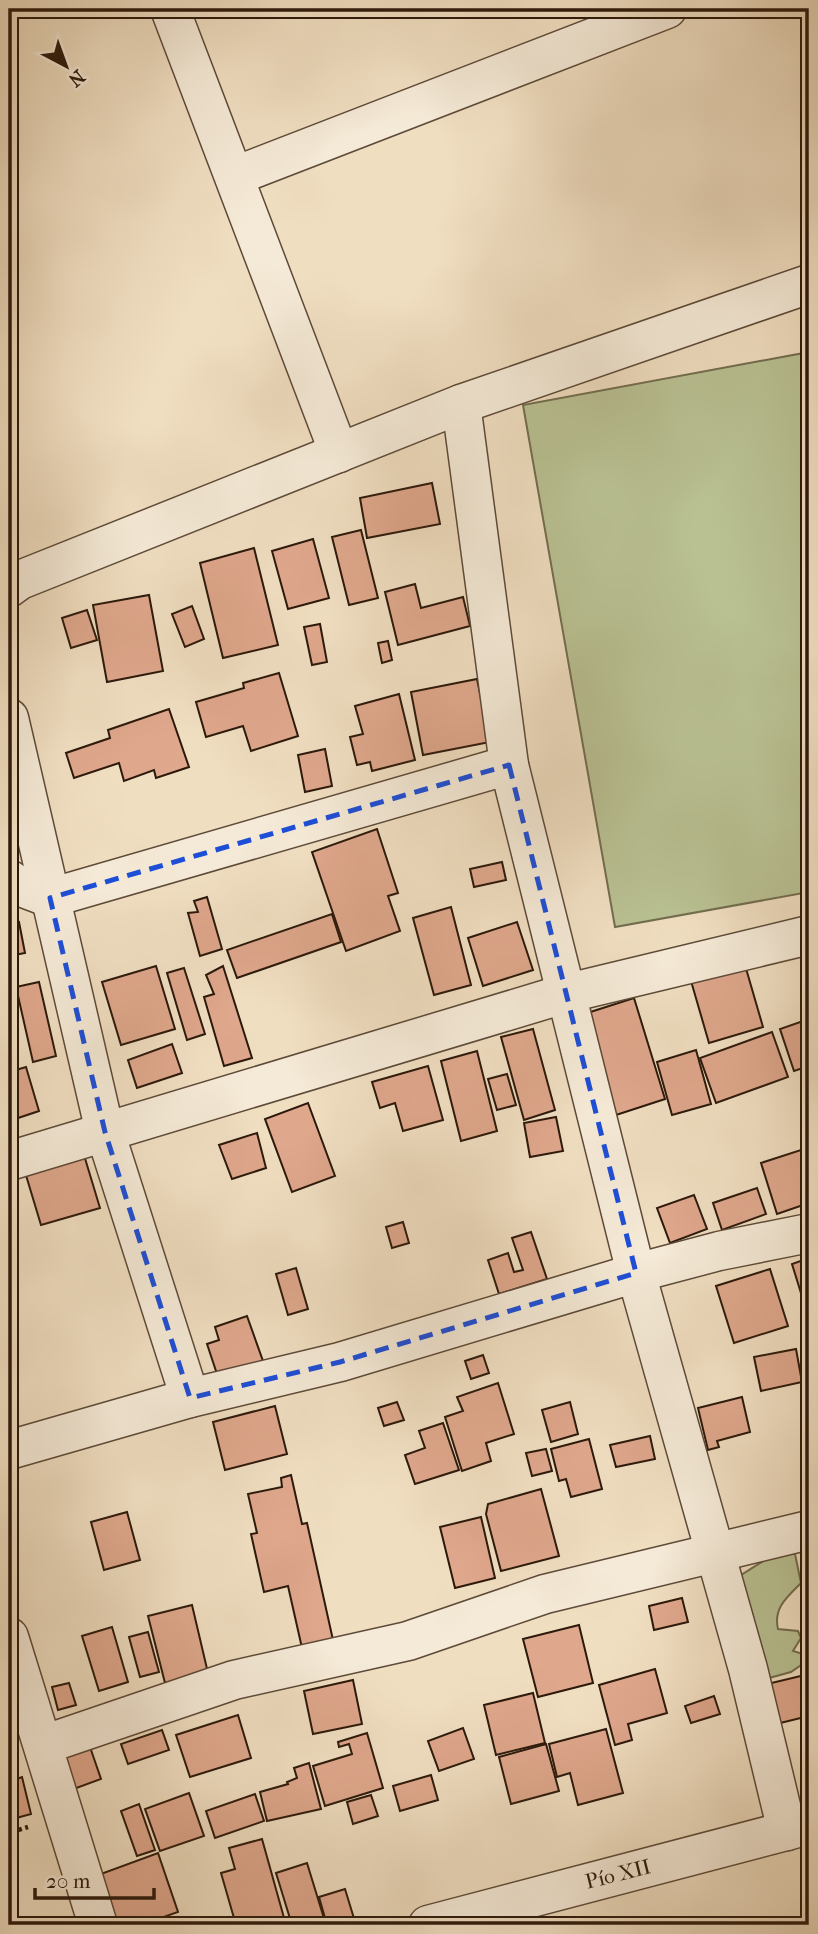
<svg xmlns="http://www.w3.org/2000/svg" width="818" height="1934" font-family="'IM FELL French Canon',serif">
  <style>
    .green { fill: #b9c193; stroke: #726d4f; stroke-width: 2 }
    .building { fill: #dfa78c; stroke: #2c190b; stroke-width: 2 }
    .lines { fill: none; stroke-linecap: round; stroke-linejoin: round }
    .minor-casing { stroke: #5d4a38; stroke-width: 41 }
    .tertiary-casing { stroke: #5d4a38; stroke-width: 41 }
    .path { stroke: #2c190b; stroke-width: 4.5; stroke-dasharray: 5 3.5; stroke-linecap: butt }
    .minor { stroke: #f5ead7; stroke-width: 38 }
    .tertiary { stroke: #f5ead7; stroke-width: 38 }
    .marked { fill: none; stroke: #1d4ed8; stroke-width: 5; stroke-dasharray: 14 9; stroke-linejoin: round }
    .labels { text-anchor: middle; stroke-width: 7; stroke-linejoin: round; paint-order: stroke }
    .street-label { font-size: 21px; fill: #2c190b; stroke: #f5ead7 }
  </style>
  <rect width="100%" height="100%" fill="#f0dec1"/>
  <filter id="stains"><feTurbulence type="fractalNoise" baseFrequency=".00286" numOctaves="4"/><feColorMatrix values="0 0 0 0 .2 0 0 0 0 .09 0 0 0 0 .02 0 0 0 .5 -.17"/></filter>
  <radialGradient id="worn" r=".72"><stop offset=".6" stop-color="#630" stop-opacity="0"/><stop offset="1" stop-color="#630" stop-opacity=".3"/></radialGradient>
  <g class="green">
    <polygon points="809,352 809,892 615,927 523,405"/>
    <path d="M787,1546L795,1554L801,1583C787,1597 773,1608 778,1629L798,1631L801,1638L793,1651L803,1654L804,1663L791,1672L769,1678L738,1577Z"/>
  </g>
  <g class="building">
    <polygon points="432,483 440,524 367,538 360,498"/>
    <polygon points="361,530 378,598 349,605 332,537"/>
    <polygon points="313,539 329,598 288,609 272,551"/>
    <polygon points="254,548 278,645 223,658 200,563"/>
    <polygon points="415,584 421,608 463,597 470,626 398,645 385,592"/>
    <polygon points="149,595 163,671 107,682 93,605"/>
    <polygon points="192,606 204,639 185,647 172,614"/>
    <polygon points="87,610 97,640 71,648 62,618"/>
    <polygon points="320,624 327,662 312,665 304,627"/>
    <polygon points="388,641 392,660 382,663 378,643"/>
    <polygon points="279,673 298,736 251,751 243,726 206,737 196,702 244,688 243,683"/>
    <polygon points="477,679 490,742 423,755 411,692"/>
    <polygon points="399,694 415,760 372,771 370,762 357,765 350,737 363,734 355,706"/>
    <polygon points="169,709 189,767 156,778 154,770 124,781 119,763 74,778 66,753 110,738 108,730"/>
    <polygon points="325,749 332,786 305,792 298,755"/>
    <polygon points="377,829 398,893 388,896 400,931 346,951 312,852"/>
    <polygon points="502,862 506,880 474,887 470,869"/>
    <polygon points="207,897 222,949 200,956 188,913 198,912 194,901"/>
    <polygon points="451,907 471,985 434,995 413,918"/>
    <polygon points="332,914 341,942 237,978 227,950"/>
    <polygon points="19,922 25,953 9,956 9,924"/>
    <polygon points="517,922 533,970 483,986 468,938"/>
    <polygon points="745,965 763,1027 709,1043 691,981"/>
    <polygon points="156,966 175,1029 121,1045 102,982"/>
    <polygon points="223,966 252,1058 224,1066 204,997 214,994 206,975"/>
    <polygon points="184,968 205,1034 187,1040 167,973"/>
    <polygon points="39,982 56,1056 33,1062 16,987"/>
    <polygon points="634,998 665,1099 613,1116 581,1015"/>
    <polygon points="809,1019 809,1066 794,1071 780,1029"/>
    <polygon points="533,1029 555,1110 524,1120 501,1037"/>
    <polygon points="772,1032 788,1077 716,1103 700,1058"/>
    <polygon points="172,1044 182,1073 137,1088 128,1060"/>
    <polygon points="696,1050 711,1104 672,1115 657,1062"/>
    <polygon points="477,1051 497,1131 461,1141 441,1061"/>
    <polygon points="428,1066 443,1120 403,1131 395,1103 380,1108 372,1082"/>
    <polygon points="26,1067 39,1111 9,1121 9,1072"/>
    <polygon points="507,1074 516,1105 497,1110 488,1079"/>
    <polygon points="308,1103 335,1176 292,1192 265,1119"/>
    <polygon points="556,1117 563,1151 530,1157 524,1123"/>
    <polygon points="257,1133 266,1168 232,1179 219,1145"/>
    <polygon points="807,1148 809,1203 777,1214 761,1163"/>
    <polygon points="84,1155 100,1208 41,1225 25,1172"/>
    <polygon points="757,1188 766,1214 722,1230 713,1203"/>
    <polygon points="694,1195 707,1229 670,1243 657,1208"/>
    <polygon points="403,1222 409,1243 392,1248 386,1227"/>
    <polygon points="531,1232 547,1279 499,1294 488,1260 508,1253 514,1272 523,1270 512,1238"/>
    <polygon points="809,1258 809,1319 792,1264"/>
    <polygon points="296,1268 308,1309 288,1315 276,1274"/>
    <polygon points="770,1269 788,1326 734,1343 716,1286"/>
    <polygon points="247,1316 263,1361 218,1377 207,1344 219,1340 215,1327"/>
    <polygon points="796,1349 802,1382 761,1391 754,1357"/>
    <polygon points="483,1355 489,1373 471,1379 465,1361"/>
    <polygon points="498,1383 514,1434 486,1443 491,1461 462,1471 445,1417 463,1411 457,1397"/>
    <polygon points="742,1397 750,1432 717,1441 719,1447 708,1450 698,1408"/>
    <polygon points="397,1402 404,1420 384,1426 378,1408"/>
    <polygon points="570,1402 578,1434 551,1442 542,1410"/>
    <polygon points="275,1406 287,1454 225,1470 213,1422"/>
    <polygon points="443,1423 459,1470 415,1484 405,1455 425,1448 419,1431"/>
    <polygon points="650,1436 655,1459 616,1467 610,1445"/>
    <polygon points="589,1439 602,1489 571,1497 566,1479 559,1481 551,1449"/>
    <polygon points="546,1449 552,1471 532,1476 526,1453"/>
    <polygon points="291,1475 302,1524 307,1523 333,1640 302,1648 288,1586 264,1592 251,1534 257,1533 248,1494 282,1487 281,1478"/>
    <polygon points="541,1489 559,1556 501,1571 486,1514 488,1504"/>
    <polygon points="127,1512 140,1560 104,1570 91,1522"/>
    <polygon points="481,1517 495,1578 455,1588 440,1527"/>
    <polygon points="682,1598 688,1622 654,1630 649,1606"/>
    <polygon points="192,1605 208,1673 165,1683 148,1616"/>
    <polygon points="579,1625 593,1683 538,1697 523,1639"/>
    <polygon points="112,1627 128,1682 99,1691 82,1636"/>
    <polygon points="148,1632 159,1672 140,1677 129,1637"/>
    <polygon points="655,1669 667,1713 628,1724 632,1740 615,1745 599,1685"/>
    <polygon points="809,1674 809,1716 772,1725 763,1685"/>
    <polygon points="353,1680 362,1724 313,1734 304,1691"/>
    <polygon points="69,1683 76,1705 58,1710 52,1687"/>
    <polygon points="533,1693 545,1743 496,1755 484,1705"/>
    <polygon points="714,1696 720,1714 691,1723 685,1706"/>
    <polygon points="238,1715 251,1758 190,1777 176,1735"/>
    <polygon points="463,1728 474,1759 439,1771 428,1741"/>
    <polygon points="606,1729 623,1793 578,1805 570,1773 557,1777 549,1744"/>
    <polygon points="162,1730 169,1750 128,1764 121,1744"/>
    <polygon points="367,1733 383,1788 325,1806 313,1766 352,1754 349,1744 339,1747 338,1742"/>
    <polygon points="546,1744 559,1791 511,1804 499,1757"/>
    <polygon points="90,1747 101,1779 71,1790 60,1758"/>
    <polygon points="309,1763 321,1809 267,1821 260,1792 288,1784 287,1782 297,1778 294,1768"/>
    <polygon points="14,1769 17,1779 22,1777 31,1814 9,1820 9,1770"/>
    <polygon points="431,1775 438,1800 400,1811 393,1786"/>
    <polygon points="189,1793 204,1836 160,1851 145,1809"/>
    <polygon points="255,1794 264,1821 215,1838 206,1811"/>
    <polygon points="371,1795 378,1816 353,1824 347,1802"/>
    <polygon points="139,1804 155,1850 137,1856 121,1811"/>
    <polygon points="262,1839 286,1925 256,1925 255,1920 236,1925 221,1873 235,1869 229,1848"/>
    <polygon points="158,1853 178,1912 141,1925 116,1925 98,1875"/>
    <polygon points="307,1863 326,1925 292,1925 276,1873"/>
    <polygon points="345,1889 356,1925 327,1925 319,1897"/>
  </g>
  <g class="lines">
    <defs>
      <g id="minor">
        <polyline points="461,404 509,765 636,1273 748,1669 787,1831"/>
        <polyline points="9,588 20,580 461,404 809,284"/>
        <polyline points="9,718 105,1132 190,1398"/>
        <polyline points="9,879 21,887 50,898 509,765"/>
        <polyline points="9,1161 564,994 809,935"/>
        <polyline points="9,1450 190,1398 340,1362 636,1273 719,1251 809,1233"/>
        <polyline points="9,1637 98,1925"/>
        <polyline points="43,1745 234,1680 408,1641 545,1594 809,1530"/>
        <polyline points="428,1925 809,1825"/>
      </g>
      <g id="tertiary">
        <polyline points="170,9 339,453"/>
        <polyline points="235,176 667,9"/>
      </g>
    </defs>
    <use href="#minor" class="minor-casing"/>
    <use href="#tertiary" class="tertiary-casing"/>
    <polyline class="path" points="9,1833 28,1827"/>
    <use href="#minor" class="minor"/>
    <use href="#tertiary" class="tertiary"/>
  </g>
  <path class="marked" d="M509,765L636,1273L340,1362L190,1398L105,1132L50,898Z"/>
  <g class="labels">
    <g class="street-label">
      <text transform="translate(618 1874) rotate(-14)" y="7">Pío XII</text>
    </g>
  </g>
  <rect width="818" height="1934" fill="none" stroke="#f0dec1" stroke-width="35"/>
  <rect x="10" y="10" width="797" height="1913" fill="none" stroke="#2c190b" stroke-width="3.5"/>
  <rect x="18" y="18" width="783" height="1899" fill="none" stroke="#2c190b" stroke-width="2"/>
  <g transform="translate(66 66) rotate(139)" stroke="#f5ead7" stroke-width="5" paint-order="stroke">
  <path d="M0-5L12 26L0 18L-12 26Z" fill="#2c190b"/>
  <text y="-10" font-size="19" font-weight="bold" text-anchor="middle" fill="#2c190b">N</text>
  </g>
  <path d="M35 1888v10h119v-10" fill="none" stroke="#2c190b" stroke-width="3.5"/>
  <text x="46" y="1888" font-size="21" fill="#2c190b" stroke="#f5ead7" stroke-width="5" paint-order="stroke">20 m</text>
  <rect width="100%" height="100%" filter="url(#stains)"/>
  <rect width="100%" height="100%" fill="url(#worn)"/>
</svg>
